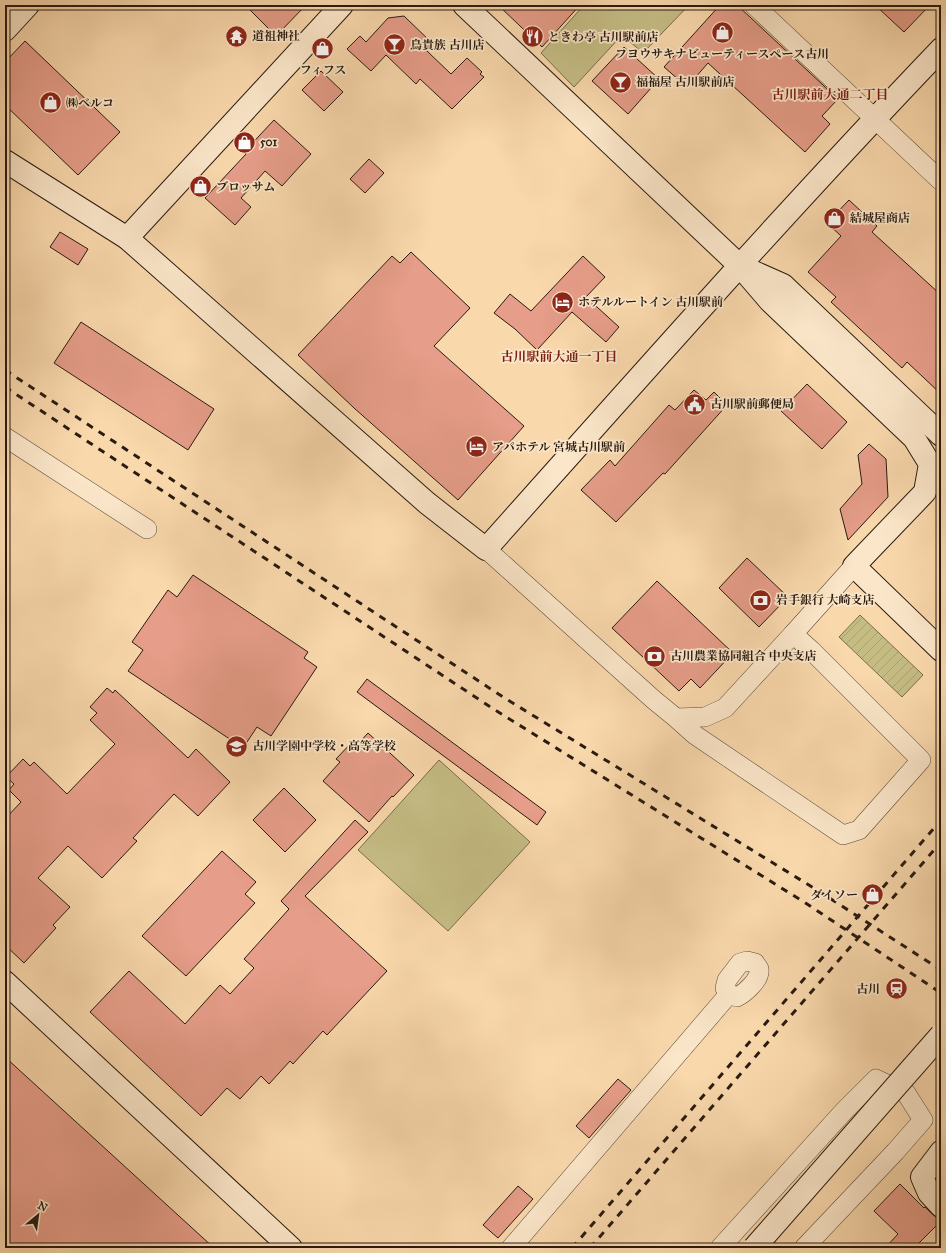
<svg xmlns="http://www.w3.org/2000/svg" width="946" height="1253" font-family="'IM FELL Great Primer','Noto Serif JP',serif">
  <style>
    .park { fill: #c5bc84; stroke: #776c4a }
    .garden { fill: url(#garden-furrows); stroke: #776c4a }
    .building { fill: #e69d89; stroke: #291b10 }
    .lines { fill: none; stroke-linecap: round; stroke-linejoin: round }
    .street-casing { stroke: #5d4a37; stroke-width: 20 }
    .secondary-casing { stroke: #291b10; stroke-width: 24 }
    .street { stroke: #fbe6c9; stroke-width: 19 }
    .secondary { stroke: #fbe6c9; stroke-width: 22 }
    .rail { stroke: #291b10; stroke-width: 3; stroke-dasharray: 7 7; stroke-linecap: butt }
    .secondary-bridge-casing { stroke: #291b10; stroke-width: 24; stroke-linecap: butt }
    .secondary-bridge { stroke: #fbe6c9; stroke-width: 22 }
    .labels { text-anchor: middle; stroke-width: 3.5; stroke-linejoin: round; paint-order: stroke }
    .poi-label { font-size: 12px; font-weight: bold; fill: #291b10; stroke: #fbe6c9; text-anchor: start }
    .neighbourhood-label { font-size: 13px; font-weight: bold; fill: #7a1f14; stroke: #fbe6c9 }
  </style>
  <defs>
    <pattern id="garden-furrows" width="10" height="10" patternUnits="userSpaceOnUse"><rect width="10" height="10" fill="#c5bc84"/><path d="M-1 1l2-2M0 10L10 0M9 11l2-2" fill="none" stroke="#a9a171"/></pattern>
  </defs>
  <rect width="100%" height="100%" fill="#f9d8ac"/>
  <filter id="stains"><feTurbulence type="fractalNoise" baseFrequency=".005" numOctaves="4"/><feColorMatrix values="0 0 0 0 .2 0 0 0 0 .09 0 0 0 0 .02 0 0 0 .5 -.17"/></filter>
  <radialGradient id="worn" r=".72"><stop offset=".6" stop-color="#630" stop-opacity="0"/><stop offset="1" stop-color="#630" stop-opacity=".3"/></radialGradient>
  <g class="park">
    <polygon points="584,5 689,5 643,53 622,35 574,87 541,53"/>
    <polygon points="439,760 530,842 448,931 358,850"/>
  </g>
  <polygon class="garden" points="860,615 923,675 902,697 839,637"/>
  <g class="building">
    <polygon points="245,5 306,5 276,36"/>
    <polygon points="498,5 580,5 542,47"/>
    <polygon points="720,5 737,5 838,99 822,116 830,124 805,152 708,63 687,87 664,67"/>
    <polygon points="875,5 930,5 904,32"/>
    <polygon points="404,16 433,44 427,51 451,74 467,58 482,72 480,74 484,77 452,109 420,79 416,84 386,55 371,71 347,49 360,36 366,42 388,18"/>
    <polygon points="25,41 120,132 78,175 5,105 5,62"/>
    <polygon points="624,47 659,79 628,114 592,81"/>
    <polygon points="321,71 343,92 324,111 302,90"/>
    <polygon points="274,120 311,154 282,186 265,171 241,198 251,207 235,225 205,198 246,154 244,152"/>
    <polygon points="369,159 384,173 365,193 350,179"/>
    <polygon points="849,200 877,226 872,232 941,295 941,394 907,362 902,368 831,302 836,297 808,272 841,236 827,223"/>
    <polygon points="60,232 88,249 78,265 50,247"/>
    <polygon points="411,252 470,308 434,346 524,426 458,500 354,408 298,355 392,256 400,263"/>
    <polygon points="583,256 605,277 586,297 619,327 606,342 572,312 537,350 515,329 494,313 510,294 531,311"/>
    <polygon points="81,322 214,409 188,450 54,363"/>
    <polygon points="807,384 847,422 822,449 781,411"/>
    <polygon points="694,390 706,400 714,392 727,405 665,474 663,473 616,522 581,490 610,460 615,466 669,405 675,410"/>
    <polygon points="869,444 886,459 888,497 848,540 840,509 862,484 858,455"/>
    <polygon points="747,558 788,597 759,627 719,588"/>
    <polygon points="193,575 308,652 304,658 317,667 271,736 257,727 243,748 128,671 143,650 132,642 168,590 177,597"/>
    <polygon points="657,581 733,653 700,688 691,679 679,691 612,628"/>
    <polygon points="367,679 546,812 537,825 357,692"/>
    <polygon points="107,688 113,693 115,690 188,758 196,749 230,782 198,816 174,794 133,838 137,841 102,878 68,846 38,878 70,907 53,925 56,928 24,963 5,945 5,819 21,802 9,790 14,784 6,777 23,759 30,766 34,762 67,794 115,744 90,720 97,713 90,707"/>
    <polygon points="368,733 414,775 393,797 392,796 369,822 323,781 340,762 336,759 353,741 357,745"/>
    <polygon points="284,788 316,820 285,852 253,820"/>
    <polygon points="355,820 368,832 305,896 387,971 327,1035 323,1031 293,1064 290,1061 269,1084 261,1076 240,1099 227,1088 201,1116 90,1012 129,971 185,1024 220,985 230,994 254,968 244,959 289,909 281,901"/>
    <polygon points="222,851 256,882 245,894 255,903 186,976 142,936"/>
    <polygon points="5,1057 214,1248 5,1248"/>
    <polygon points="618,1079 631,1090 589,1138 576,1126"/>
    <polygon points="900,1184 924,1208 925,1207 932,1214 941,1221 914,1248 885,1248 898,1234 874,1211"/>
    <polygon points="518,1186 533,1199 498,1238 483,1225"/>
  </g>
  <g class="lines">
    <defs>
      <g id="street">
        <polyline points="754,5 941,181"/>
        <polyline points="5,437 147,529"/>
        <polyline points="486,549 654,700 676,718 705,717 725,708 793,634 811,650 921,760 859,830 843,835 695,735 676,718"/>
        <polyline points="793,634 854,566"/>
        <path d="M747,961L755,963C756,965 758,967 759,969C761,979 745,993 737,997L729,994L725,988L727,980L740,963Z"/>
        <polyline points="511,1248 729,994"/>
        <polyline points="720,1248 845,1110 876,1079 906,1093 923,1120 895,1152 804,1248"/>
      </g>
      <g id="secondary">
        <polyline points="464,5 740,266 770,301 914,438 930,464 925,492 854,566 941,650"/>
        <polyline points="5,30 28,5"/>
        <path d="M5,161L127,238L427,503L486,549C636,381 785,212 941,49"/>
        <polyline points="127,238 342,5"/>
        <polyline points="747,269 783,285 941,435"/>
        <polyline points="5,982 291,1248"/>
        <polyline points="941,1152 922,1177 929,1193 941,1206"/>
      </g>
    </defs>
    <use href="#street" class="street-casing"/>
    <use href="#secondary" class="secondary-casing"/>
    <use href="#street" class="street"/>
    <use href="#secondary" class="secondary"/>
    <g class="rail">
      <polyline points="5,370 503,697 817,890 941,970"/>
      <polyline points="5,387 495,710 804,902 941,993"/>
      <polyline points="572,1248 941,820"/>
      <polyline points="590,1248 941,842"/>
    </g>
    <defs>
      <polyline id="secondary-bridge" points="754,1248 941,1035"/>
    </defs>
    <use href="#secondary-bridge" class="secondary-bridge-casing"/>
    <use href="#secondary-bridge" class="secondary-bridge"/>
  </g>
  <defs>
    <symbol id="shop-disc" viewBox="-11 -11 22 22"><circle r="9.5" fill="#8f2418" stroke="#fbe6c9"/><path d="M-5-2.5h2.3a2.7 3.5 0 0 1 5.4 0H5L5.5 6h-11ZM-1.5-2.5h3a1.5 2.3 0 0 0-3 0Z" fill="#fff"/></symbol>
    <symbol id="temple-disc" viewBox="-11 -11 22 22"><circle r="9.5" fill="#8f2418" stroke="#fbe6c9"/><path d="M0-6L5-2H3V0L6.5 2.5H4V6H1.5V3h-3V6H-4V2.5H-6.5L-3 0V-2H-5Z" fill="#fff"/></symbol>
    <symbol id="restaurant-disc" viewBox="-11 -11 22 22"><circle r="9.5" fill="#8f2418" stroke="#fbe6c9"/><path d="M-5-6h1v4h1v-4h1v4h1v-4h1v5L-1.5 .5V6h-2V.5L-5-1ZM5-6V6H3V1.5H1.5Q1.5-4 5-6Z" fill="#fff"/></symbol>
    <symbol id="bar-disc" viewBox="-11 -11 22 22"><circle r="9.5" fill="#8f2418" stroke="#fbe6c9"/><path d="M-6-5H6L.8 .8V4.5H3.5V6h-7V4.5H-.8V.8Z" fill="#fff"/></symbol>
    <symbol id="hotel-disc" viewBox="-11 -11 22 22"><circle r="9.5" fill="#8f2418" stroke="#fbe6c9"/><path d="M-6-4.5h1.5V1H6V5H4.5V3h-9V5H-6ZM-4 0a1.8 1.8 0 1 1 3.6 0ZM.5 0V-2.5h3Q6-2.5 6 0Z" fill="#fff"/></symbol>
    <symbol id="civic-disc" viewBox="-11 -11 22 22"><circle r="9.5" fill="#8f2418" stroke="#fbe6c9"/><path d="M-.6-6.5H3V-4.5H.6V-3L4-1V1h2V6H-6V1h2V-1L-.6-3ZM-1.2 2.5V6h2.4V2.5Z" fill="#fff"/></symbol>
    <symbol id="bank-disc" viewBox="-11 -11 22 22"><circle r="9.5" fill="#8f2418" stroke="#fbe6c9"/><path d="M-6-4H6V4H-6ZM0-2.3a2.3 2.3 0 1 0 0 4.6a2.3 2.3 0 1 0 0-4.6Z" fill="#fff"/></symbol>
    <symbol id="school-disc" viewBox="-11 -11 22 22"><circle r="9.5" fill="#8f2418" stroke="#fbe6c9"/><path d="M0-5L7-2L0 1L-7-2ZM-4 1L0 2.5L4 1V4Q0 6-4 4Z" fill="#fff"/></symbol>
    <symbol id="station-disc" viewBox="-11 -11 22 22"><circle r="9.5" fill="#8f2418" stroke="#fbe6c9"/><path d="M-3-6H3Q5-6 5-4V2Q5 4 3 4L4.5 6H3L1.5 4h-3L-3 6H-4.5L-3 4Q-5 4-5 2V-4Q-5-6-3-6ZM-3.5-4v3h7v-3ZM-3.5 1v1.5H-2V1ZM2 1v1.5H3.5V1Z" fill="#fff"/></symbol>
  </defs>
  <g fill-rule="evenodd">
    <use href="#shop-disc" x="710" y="20" width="25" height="25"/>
    <use href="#temple-disc" x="224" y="24" width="25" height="25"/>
    <use href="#restaurant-disc" x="520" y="24" width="25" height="25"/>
    <use href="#bar-disc" x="382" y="32" width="25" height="25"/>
    <use href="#shop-disc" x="310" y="36" width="25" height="25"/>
    <use href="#bar-disc" x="608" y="70" width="25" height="25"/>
    <use href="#shop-disc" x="38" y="90" width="25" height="25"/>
    <use href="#shop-disc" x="232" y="130" width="25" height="25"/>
    <use href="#shop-disc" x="188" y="174" width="25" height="25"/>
    <use href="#shop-disc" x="822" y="206" width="25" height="25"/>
    <use href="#hotel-disc" x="550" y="290" width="25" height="25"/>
    <use href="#civic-disc" x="682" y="392" width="25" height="25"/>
    <use href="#hotel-disc" x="464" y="434" width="25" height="25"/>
    <use href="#bank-disc" x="748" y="588" width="25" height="25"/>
    <use href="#bank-disc" x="642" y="644" width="25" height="25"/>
    <use href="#school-disc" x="224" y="734" width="25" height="25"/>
    <use href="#shop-disc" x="860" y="882" width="25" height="25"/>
    <use href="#station-disc" x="884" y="976" width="25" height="25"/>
  </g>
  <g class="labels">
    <g class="poi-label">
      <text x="252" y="40">道祖神社</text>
      <text x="548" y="41">ときわ亭 古川駅前店</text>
      <text x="410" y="49">鳥貴族 古川店</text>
      <text x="722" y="58" text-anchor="middle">フヨウサキナビューティースペース古川</text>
      <text x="323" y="74" text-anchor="middle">フィフス</text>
      <text x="636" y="86">福福屋 古川駅前店</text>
      <text x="66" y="107">㈱ベルコ</text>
      <text x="260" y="146">501</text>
      <text x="216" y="191">ブロッサム</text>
      <text x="850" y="222">結城屋商店</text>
      <text x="578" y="306">ホテルルートイン 古川駅前</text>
      <text x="710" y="408">古川駅前郵便局</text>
      <text x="492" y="451">アパホテル 宮城古川駅前</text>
      <text x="776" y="604">岩手銀行 大崎支店</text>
      <text x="670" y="660">古川農業協同組合 中央支店</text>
      <text x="252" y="750">古川学園中学校・高等学校</text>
      <text x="858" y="899" text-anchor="end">ダイソー</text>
      <text x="880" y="993" text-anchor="end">古川</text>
    </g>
    <g class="neighbourhood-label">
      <text x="830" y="99">古川駅前大通二丁目</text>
      <text x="559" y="361">古川駅前大通一丁目</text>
    </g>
  </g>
  <rect width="946" height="1253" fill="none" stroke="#f9d8ac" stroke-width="20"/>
  <rect x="6" y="6" width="934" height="1241" fill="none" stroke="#291b10" stroke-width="2"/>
  <rect x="10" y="10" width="926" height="1233" fill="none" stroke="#291b10"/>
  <g transform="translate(38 1215) rotate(29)" stroke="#fbe6c9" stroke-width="3" paint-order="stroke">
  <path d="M0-3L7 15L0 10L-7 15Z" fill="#291b10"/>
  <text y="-6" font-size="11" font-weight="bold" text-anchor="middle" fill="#291b10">N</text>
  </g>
  <rect width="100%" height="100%" filter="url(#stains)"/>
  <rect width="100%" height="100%" fill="url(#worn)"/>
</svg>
